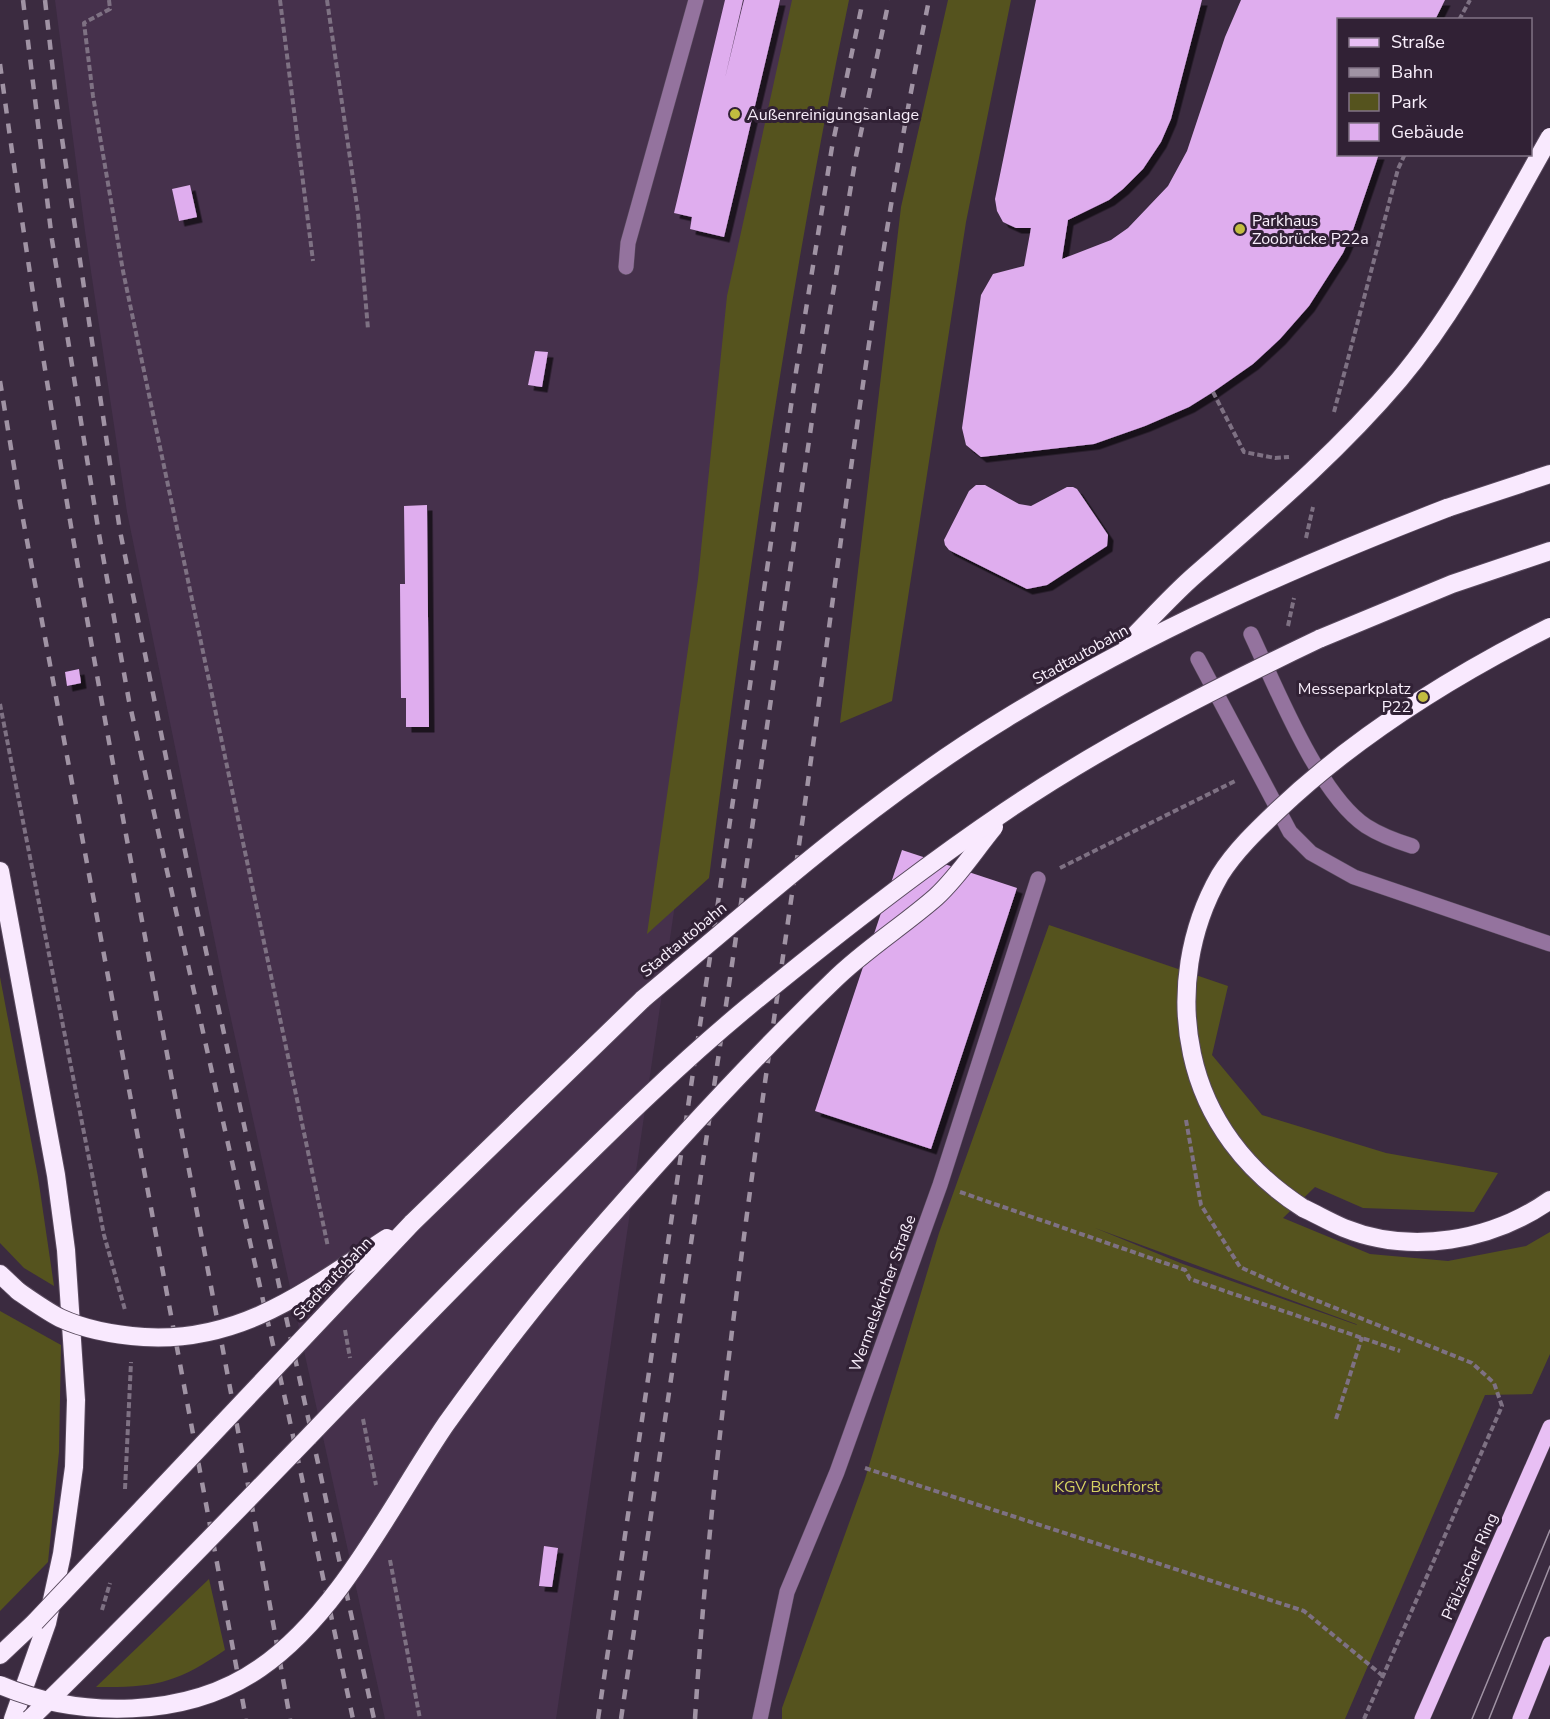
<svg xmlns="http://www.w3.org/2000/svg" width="1550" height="1719" font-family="'Nunito Sans',sans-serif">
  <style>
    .built { fill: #46314c }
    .green { fill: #55531e; fill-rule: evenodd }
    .building { fill: #dfadee; filter: url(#shadow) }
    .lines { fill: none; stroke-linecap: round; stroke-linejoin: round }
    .minor-casing { stroke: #594a5e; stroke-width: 16 }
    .major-casing { stroke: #594a5e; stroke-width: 16 }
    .highway-casing { stroke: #594a5e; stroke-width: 20 }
    .path { stroke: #7e7183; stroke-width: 4; stroke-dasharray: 6 3; stroke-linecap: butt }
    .minor { stroke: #94739e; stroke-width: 15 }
    .major { stroke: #e8bff4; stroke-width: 15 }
    .highway { stroke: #f9e9fe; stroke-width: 18 }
    .tram { stroke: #a093a4; stroke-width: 1.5 }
    .rail { stroke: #a093a4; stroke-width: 4.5; stroke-dasharray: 10 10; stroke-linecap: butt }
    .highway-bridge-casing { stroke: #594a5e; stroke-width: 20; stroke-linecap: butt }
    .highway-bridge { stroke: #f9e9fe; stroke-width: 18 }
    .poi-dot { fill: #c2bd3f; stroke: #312135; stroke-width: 2 }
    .labels { text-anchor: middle; stroke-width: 6; stroke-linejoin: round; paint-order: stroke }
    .poi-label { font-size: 16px; fill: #f9effc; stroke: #312135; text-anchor: start }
    .street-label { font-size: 16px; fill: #f9effc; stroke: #312135 }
    .park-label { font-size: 16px; fill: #d7d362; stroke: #312135 }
  </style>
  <defs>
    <filter id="shadow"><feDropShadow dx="5.5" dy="5.5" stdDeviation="0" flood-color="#0009"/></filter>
  </defs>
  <rect width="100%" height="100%" fill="#3b2b40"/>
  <polygon class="built" points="55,0 807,0 556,1719 385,1719 226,996 127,512 85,231"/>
  <g class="green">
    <path d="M792,0H849C788,290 747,584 709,878L647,934L698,579L727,296Z"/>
    <polygon points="948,0 1011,0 966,222 892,701 840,723 901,207"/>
    <path d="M1049,925L1228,986L1212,1055L1262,1115L1386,1153L1498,1173L1474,1212L1363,1208L1315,1187L1283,1218L1370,1254L1448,1261L1526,1246L1550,1232V1354L1532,1394L1485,1395L1345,1719H782V1708L865,1479L939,1233ZM1095,1228L1356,1324L1357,1325L1183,1264Z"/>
    <polygon points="0,977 38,1177 54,1286 24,1268 0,1243"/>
    <polygon points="0,1311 61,1345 59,1452 48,1562 0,1611"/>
    <path d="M209,1579L225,1650C177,1683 154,1688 96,1687Z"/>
  </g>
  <g class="building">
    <polygon points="725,0 743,0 725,78 744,0 780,0 724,237 690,229 692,217 674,213"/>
    <polygon points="1036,0 1202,0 1171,119 1161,142 1143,169 1123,189 1109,200 1068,220 1062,259 1111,240 1128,228 1168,186 1187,151 1225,37 1241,0 1445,0 1435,20 1338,20 1338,154 1379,154 1353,230 1343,253 1309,306 1280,339 1253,364 1213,392 1189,407 1145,426 1094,444 981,457 966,445 962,428 981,295 993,274 1024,266 1031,228 1016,228 1003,222 997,211 995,199"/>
    <polygon points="190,185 197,217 179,221 172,189"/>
    <polygon points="535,351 548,352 542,387 528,385"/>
    <polygon points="976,485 985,485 1019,504 1031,506 1067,487 1073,487 1077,489 1108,535 1107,546 1047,585 1027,589 949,550 945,545 944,540 969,491"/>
    <polygon points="427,505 429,727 406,727 406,698 401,698 400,584 405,584 404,506"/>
    <polygon points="79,669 81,683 67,686 65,672"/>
    <polygon points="902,850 1017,888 931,1149 815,1111"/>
    <polygon points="544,1546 558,1548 552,1587 539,1586"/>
  </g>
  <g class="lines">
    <defs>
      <g id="minor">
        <polyline points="626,267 628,243 696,0"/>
        <path d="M1251,634C1276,687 1318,794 1366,826C1380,835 1396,841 1412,846"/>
        <polyline points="1198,659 1290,832 1311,853 1354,877 1550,944"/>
        <polyline points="760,1719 787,1592 837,1472 940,1185 1038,879"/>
      </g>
      <g id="major">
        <polyline points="1422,1719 1550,1427"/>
        <polyline points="1520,1719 1550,1644"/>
      </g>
      <g id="highway">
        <polyline points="1447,508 1550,474"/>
        <polyline points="1319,639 1452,584 1550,551"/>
        <polyline points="0,871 56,1175 66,1250 76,1400 74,1467 62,1554 47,1623 13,1719"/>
        <path d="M1303,1208C1316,1214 1330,1222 1344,1228C1411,1255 1492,1241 1550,1200"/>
        <polyline points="412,1223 643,999"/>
        <polyline points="0,1274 18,1291"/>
        <polyline points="0,1655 35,1622"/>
      </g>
    </defs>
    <use href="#minor" class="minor-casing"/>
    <use href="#major" class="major-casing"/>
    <use href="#highway" class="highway-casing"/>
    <g class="path">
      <polyline points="109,0 110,9 84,23 93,96 123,271 328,1247"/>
      <polyline points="280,0 313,261"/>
      <polyline points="327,0 358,213 368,329"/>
      <polyline points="1459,20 1470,0"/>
      <polyline points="1213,392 1244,452 1275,458 1289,457"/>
      <polyline points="1334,412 1398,169 1405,154"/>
      <polyline points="1306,538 1313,507"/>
      <polyline points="1288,626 1294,598"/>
      <polyline points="0,704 104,1235 125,1310"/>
      <polyline points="1060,868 1235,781"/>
      <polyline points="1186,1120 1201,1205 1240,1267 1293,1291 1472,1363 1494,1383 1502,1406 1364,1719"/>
      <polyline points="960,1192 1185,1270 1190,1279 1400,1351"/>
      <polyline points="345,1330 350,1358"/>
      <polyline points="363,1419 376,1485"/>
      <polyline points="1336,1419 1362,1337"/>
      <polyline points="865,1468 1304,1611 1383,1676"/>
      <polyline points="125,1489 131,1362"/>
      <polyline points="390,1560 420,1719"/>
      <polyline points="102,1610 110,1583"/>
    </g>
    <use href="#minor" class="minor"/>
    <use href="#major" class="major"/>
    <use href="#highway" class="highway"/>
    <g class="tram">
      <polyline points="1472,1719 1550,1530"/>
      <polyline points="1489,1719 1550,1566"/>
    </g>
    <g class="rail">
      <polyline points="23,0 52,240 99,534 129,701 286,1403 353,1719"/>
      <polyline points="45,0 56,98 120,531 197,910 374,1719"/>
      <path d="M0,64C74,619 194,1167 290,1719"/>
      <polyline points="0,381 20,503 246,1719"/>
      <polyline points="598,1719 796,372 832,147 863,0"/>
      <polyline points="621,1719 815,400 856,156 889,0"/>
      <path d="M695,1719C714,1414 761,1112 804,810C842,539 874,268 929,0"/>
    </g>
    <defs>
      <g id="highway-bridge">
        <path d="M1128,642C1150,620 1171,596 1195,575C1267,512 1337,453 1399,380C1460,307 1503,219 1550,137"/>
        <path d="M643,999C760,901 875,798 1005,719C1145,633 1294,567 1447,508"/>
        <path d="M1303,1208C1247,1172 1206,1120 1192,1054C1179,994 1189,929 1220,875C1235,851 1257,830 1277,811C1357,735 1452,676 1550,627"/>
        <path d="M18,1291C31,1300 45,1310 60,1318C86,1330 115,1335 144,1337C242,1343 309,1289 387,1238"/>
        <polyline points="35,1622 412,1223"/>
        <path d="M0,1685C79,1719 187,1719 260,1668C340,1613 392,1503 446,1424C489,1364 535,1304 584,1247C663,1156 746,1065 833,981C864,950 903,926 936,897C958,877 975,850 994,827"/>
        <path d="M30,1719C203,1551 366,1373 537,1204C606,1136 674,1068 749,1006C832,938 917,871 1006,811C1105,744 1212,690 1319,639"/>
      </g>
    </defs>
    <use href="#highway-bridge" class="highway-bridge-casing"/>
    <use href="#highway-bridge" class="highway-bridge"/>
  </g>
  <g class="poi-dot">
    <circle cx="735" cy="114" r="6"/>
    <circle cx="1240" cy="229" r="6"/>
    <circle cx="1423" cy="697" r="6"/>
  </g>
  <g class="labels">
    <g class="poi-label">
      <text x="747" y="120">Außenreinigungsanlage</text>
      <text x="1252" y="226">Parkhaus<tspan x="1252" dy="18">Zoobrücke P22a</tspan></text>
      <text x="1411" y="694" text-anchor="end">Messeparkplatz<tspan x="1411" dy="18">P22</tspan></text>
    </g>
    <g class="street-label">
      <text transform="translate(1080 654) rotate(-29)" y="6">Stadtautobahn</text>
      <text transform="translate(683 939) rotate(-40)" y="6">Stadtautobahn</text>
      <text transform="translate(332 1278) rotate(-47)" y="6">Stadtautobahn</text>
      <text transform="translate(882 1293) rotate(-70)" y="6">Wermelskircher Straße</text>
      <text transform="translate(1469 1566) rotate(-66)" y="6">Pfälzischer Ring</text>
    </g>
    <g class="park-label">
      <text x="1107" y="1492">KGV Buchforst</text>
    </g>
  </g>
  <rect x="1337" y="18" width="195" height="138" fill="#312135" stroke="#817385" stroke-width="1.5"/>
  <rect x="1349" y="38" width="30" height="9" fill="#e8bff4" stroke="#817385" stroke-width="1.5"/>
  <text x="1391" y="48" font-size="18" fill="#f9effc">Straße</text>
  <rect x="1349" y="68" width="30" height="9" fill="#a093a4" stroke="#817385" stroke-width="1.5"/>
  <text x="1391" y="78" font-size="18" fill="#f9effc">Bahn</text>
  <rect x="1349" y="93" width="30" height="18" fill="#55531e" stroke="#817385" stroke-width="1.5"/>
  <text x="1391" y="108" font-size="18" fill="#f9effc">Park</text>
  <rect x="1349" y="123" width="30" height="18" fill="#dfadee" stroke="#817385" stroke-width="1.5"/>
  <text x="1391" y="138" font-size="18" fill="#f9effc">Gebäude</text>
</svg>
